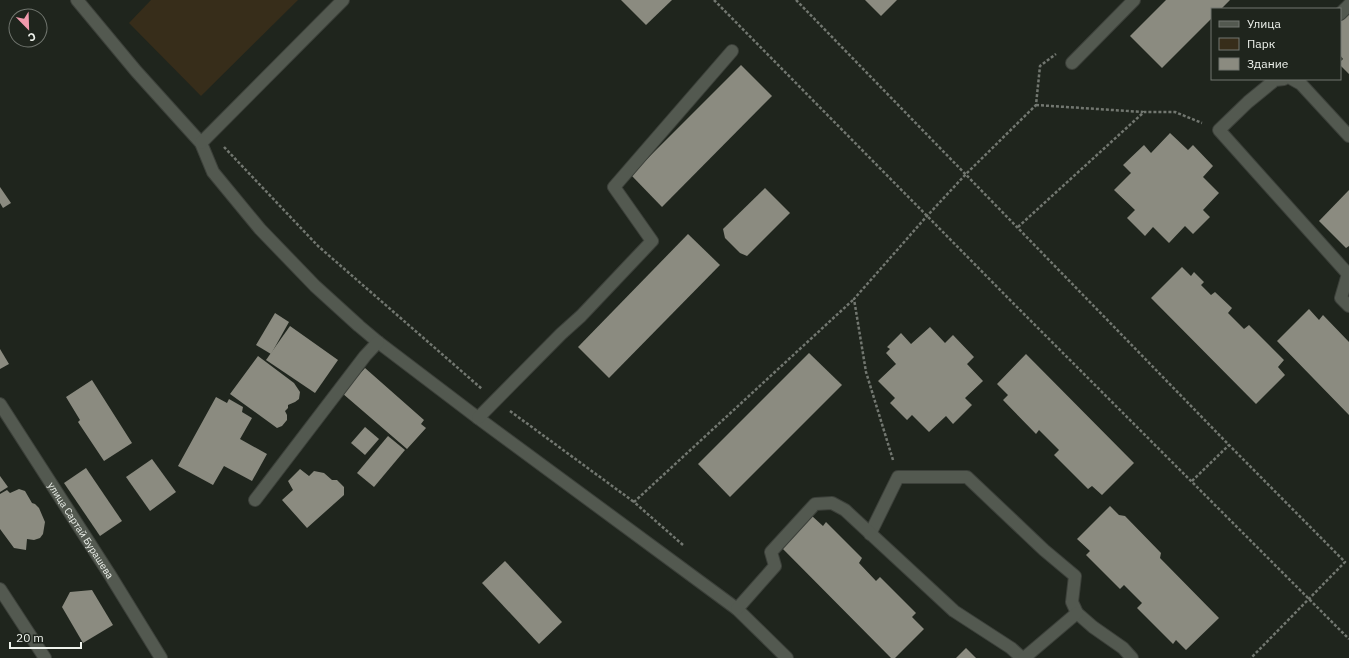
<svg xmlns="http://www.w3.org/2000/svg" width="1349" height="658" font-family="'IBM Plex Sans',sans-serif">
  <style>
    .green { fill: #372d1a }
    .building { fill: #8b8b80 }
    .lines { fill: none; stroke-linecap: round; stroke-linejoin: round }
    .minor-casing { stroke: #3c403a; stroke-width: 14 }
    .path { stroke: #727770; stroke-width: 2.5; stroke-dasharray: 3 2; stroke-linecap: butt }
    .minor { stroke: #535950; stroke-width: 12 }
    .labels { text-anchor: middle; stroke-width: 3.5; stroke-linejoin: round; paint-order: stroke }
    .street-label { font-size: 10px; fill: #eff3ed; stroke: #1f251d }
  </style>
  <rect width="100%" height="100%" fill="#1f251d"/>
  <polygon class="green" points="151,0 298,0 201,96 129,23"/>
  <g class="building">
    <polygon points="621,0 672,0 646,25"/>
    <polygon points="865,0 897,0 881,16"/>
    <polygon points="1166,0 1230,0 1221,9 1212,9 1212,18 1162,68 1130,36"/>
    <polygon points="1349,13 1349,74 1340,65 1340,62 1343,59 1340,55 1340,22"/>
    <polygon points="741,65 772,96 662,207 631,175"/>
    <polygon points="1170,133 1188,150 1193,145 1213,166 1203,177 1219,193 1203,210 1210,217 1193,234 1185,226 1169,243 1153,227 1145,236 1127,218 1135,210 1114,190 1131,173 1123,165 1144,145 1151,153"/>
    <polygon points="0,187 11,203 3,208 0,203"/>
    <polygon points="765,188 790,213 747,256 740,253 725,238 723,229"/>
    <polygon points="1349,190 1349,246 1346,248 1319,221"/>
    <polygon points="688,234 720,265 609,378 578,347"/>
    <polygon points="1182,267 1191,276 1194,272 1204,282 1201,285 1211,295 1215,292 1232,308 1228,313 1244,329 1249,325 1284,360 1278,367 1285,375 1256,404 1151,298"/>
    <polygon points="1309,309 1319,320 1323,315 1349,342 1349,415 1277,341"/>
    <polygon points="275,313 289,322 271,354 256,345"/>
    <polygon points="290,326 338,360 315,393 266,360"/>
    <polygon points="930,327 945,343 953,335 974,357 967,364 983,381 965,398 972,405 953,424 946,416 929,432 912,415 907,420 890,403 895,398 878,381 896,364 886,353 890,349 887,347 901,333 911,344"/>
    <polygon points="0,349 9,364 0,369"/>
    <polygon points="809,353 842,385 730,497 698,464"/>
    <polygon points="1026,354 1134,463 1102,495 1092,486 1088,489 1054,455 1059,450 1039,430 1036,434 1003,400 1008,395 997,384"/>
    <polygon points="258,356 294,383 300,392 299,399 295,402 288,405 288,408 285,411 287,415 287,420 282,426 277,428 230,394"/>
    <polygon points="365,368 424,420 421,424 426,428 407,449 342,393"/>
    <polygon points="92,380 132,443 104,461 78,422 80,420 66,397"/>
    <polygon points="216,397 227,403 229,399 243,407 242,412 252,418 240,439 267,454 252,481 224,466 213,485 178,466"/>
    <polygon points="365,427 379,439 365,455 351,443"/>
    <polygon points="388,436 405,450 374,487 357,473"/>
    <polygon points="152,459 176,492 150,511 126,477"/>
    <polygon points="86,468 122,521 100,536 64,483"/>
    <polygon points="300,469 309,476 314,471 324,473 332,480 337,480 344,487 344,495 307,528 282,500 293,490 288,481"/>
    <polygon points="0,476 8,487 0,492"/>
    <polygon points="19,489 25,491 32,503 35,504 39,508 45,522 43,534 40,538 34,540 27,539 26,550 14,548 0,529 0,494 7,490 10,493"/>
    <polygon points="1110,506 1119,515 1125,516 1161,553 1160,558 1219,618 1186,650 1176,640 1173,644 1137,608 1142,603 1124,585 1120,589 1086,555 1090,551 1077,539"/>
    <polygon points="812,516 823,526 826,522 862,558 859,563 876,581 880,577 916,613 912,617 924,629 895,658 891,658 781,547"/>
    <polygon points="505,561 562,622 539,644 482,583"/>
    <polygon points="92,590 113,625 83,643 62,607 70,592"/>
    <polygon points="966,648 976,658 956,658"/>
  </g>
  <g class="lines">
    <defs>
      <g id="minor">
        <polyline points="77,0 136,71 201,143 213,172 260,229 315,286 359,326 378,342 478,418 737,609 787,658"/>
        <polyline points="1340,14 1349,5"/>
        <polyline points="1072,63 1134,0"/>
        <polyline points="1284,79 1275,80 1248,102 1219,130 1348,274 1349,273"/>
        <polyline points="1292,79 1301,84 1349,136"/>
        <polyline points="201,143 343,0"/>
        <polyline points="1348,274 1341,298 1349,306"/>
        <path id="s1" d="M0,404L110,575L161,658"/>
        <polyline points="478,418 561,334 581,316 652,241 614,187 732,51"/>
        <polyline points="255,500 365,356 378,342"/>
        <polyline points="870,534 898,477 967,477 1044,550 1075,576 1072,602 1077,613 1093,627 1123,648 1132,658"/>
        <polyline points="0,589 45,658"/>
        <polyline points="737,609 775,566 771,552 815,504 832,503 845,510 954,611 1011,648 1022,658"/>
        <polyline points="1024,658 1077,613"/>
      </g>
    </defs>
    <use href="#minor" class="minor-casing"/>
    <g class="path">
      <polyline points="714,0 1013,303 1349,639"/>
      <polyline points="796,0 1229,445 1345,562 1251,658"/>
      <polyline points="1036,105 1143,112"/>
      <polyline points="224,147 318,246 482,389"/>
      <polyline points="1018,227 1144,112 1175,112 1202,123"/>
      <polyline points="510,411 634,502"/>
      <polyline points="893,460 866,372 854,299 927,216 966,174 1036,105 1040,66 1056,54"/>
      <polyline points="1192,481 1229,445"/>
      <polyline points="683,545 634,502 854,299"/>
    </g>
    <use href="#minor" class="minor"/>
  </g>
  <g class="labels">
    <g class="street-label">
      <text dy="4" stroke="none"><textPath href="#s1" startOffset="150">улица Сартай Бурашева</textPath></text>
    </g>
  </g>
  <rect x="1211" y="8" width="130" height="72" fill="#1f251d" stroke="#727770"/>
  <rect x="1219" y="21" width="20" height="6" fill="#535950" stroke="#727770"/>
  <text x="1247" y="28" font-size="12" fill="#eff3ed">Улица</text>
  <rect x="1219" y="38" width="20" height="12" fill="#372d1a" stroke="#727770"/>
  <text x="1247" y="48" font-size="12" fill="#eff3ed">Парк</text>
  <rect x="1219" y="58" width="20" height="12" fill="#8b8b80" stroke="#727770"/>
  <text x="1247" y="68" font-size="12" fill="#eff3ed">Здание</text>
  <g transform="translate(28 28) rotate(157)"><circle r="19" fill="#1f251d" stroke="#727770"/>
  <path d="M0-3L7 15L0 10L-7 15Z" fill="#f29aad"/>
  <text y="-6" font-size="11" font-weight="bold" text-anchor="middle" fill="#eff3ed">С</text>
  </g>
  <path d="M10 642v6h71v-6" fill="none" stroke="#eff3ed" stroke-width="2"/>
  <text x="16" y="642" font-size="12" fill="#eff3ed" stroke="#1f251d" stroke-width="3" paint-order="stroke">20 m</text>
</svg>
